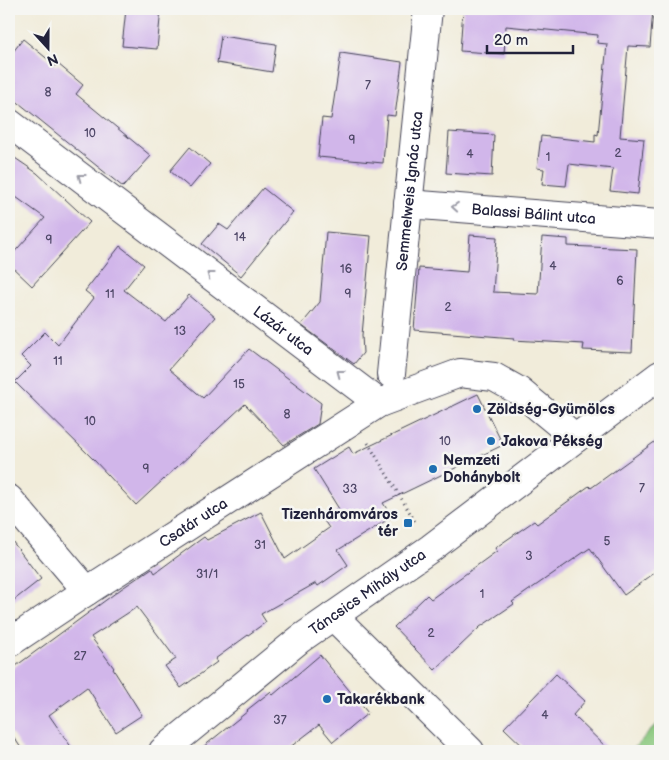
<svg xmlns="http://www.w3.org/2000/svg" width="669" height="760" font-family="'Balsamiq Sans',sans-serif">
  <style>
    .green { fill: #8ac87e; stroke: #56755c }
    .building { fill: #d1b6ea }
    .lines { fill: none; stroke-linecap: round; stroke-linejoin: round }
    .minor-casing { stroke: #414053; stroke-width: 30 }
    .tertiary-casing { stroke: #414053; stroke-width: 30 }
    .path { stroke: #414053; stroke-width: 3; stroke-dasharray: 1 4; stroke-linecap: butt }
    .minor { stroke: #fff; stroke-width: 28 }
    .tertiary { stroke: #fff; stroke-width: 28 }
    .oneway { stroke: #9c9ca7 }
    .poi-dot { fill: #1f6fb2; stroke: #f6f6f2; stroke-width: 2 }
    .labels { text-anchor: middle; stroke-width: 5; stroke-linejoin: round; paint-order: stroke }
    .number-label { font-size: 12px; fill: #4e4767 }
    .street-label { font-size: 15px; fill: #22223b; stroke: #f6f6f2 }
    .poi-label { font-size: 15px; font-weight: bold; fill: #22223b; stroke: #f6f6f2; text-anchor: start }
  </style>
  <rect width="100%" height="100%" fill="#f6f6f2"/>
  <filter id="ink" filterUnits="userSpaceOnUse"><feTurbulence type="fractalNoise" baseFrequency=".02" numOctaves="2"/><feDisplacementMap in="SourceGraphic" scale="10" xChannelSelector="R" yChannelSelector="G"/><feConvolveMatrix kernelMatrix="1 2 1 2 8 2 1 2 1" color-interpolation-filters="sRGB"/></filter>
  <filter id="wash" filterUnits="userSpaceOnUse"><feTurbulence type="fractalNoise" baseFrequency=".0096" numOctaves="4" result="noise"/><feDisplacementMap in="SourceGraphic" scale="20" xChannelSelector="R" yChannelSelector="G"/><feGaussianBlur stdDeviation="1.12" result="paint"/><feColorMatrix in="noise" values="0 0 0 0 0 0 0 0 0 0 0 0 0 0 0 0 0 1.4 0 .05"/><feComposite in="paint" operator="in"/></filter>
  <g filter="url(#wash)">
    <rect width="100%" height="100%" fill="#f1ecda"/>
    <polygon class="green" points="660,721 660,751 631,751"/>
    <g id="blocks">
      <g class="building">
        <polygon points="126,9 161,9 157,49 122,46"/>
        <polygon points="463,9 653,9 650,47 628,46 620,137 644,139 638,194 610,191 613,169 569,164 566,186 542,184 544,169 537,168 541,136 595,142 595,134 598,135 607,44 597,43 598,35 506,26 504,54 460,51"/>
        <polygon points="221,36 276,44 272,72 217,63"/>
        <polygon points="23,39 56,66 58,64 83,85 76,94 151,156 123,187 9,95 9,57"/>
        <polygon points="341,53 402,62 395,116 387,115 383,163 318,157 322,118 331,119"/>
        <polygon points="449,132 494,135 492,176 446,173"/>
        <polygon points="190,147 210,164 190,188 170,171"/>
        <polygon points="9,154 37,173 90,222 32,286 9,264 9,258 45,218 9,192"/>
        <polygon points="263,188 293,212 241,276 202,244 219,224 228,230"/>
        <polygon points="326,232 371,236 362,335 363,353 354,364 301,325 320,302"/>
        <polygon points="470,235 497,237 493,292 538,294 542,237 568,239 568,246 637,249 632,352 583,350 584,344 513,340 514,338 414,330 419,268 467,272"/>
        <polygon points="120,246 144,265 124,290 166,322 189,295 215,317 169,369 203,398 249,349 321,403 318,424 284,445 245,404 136,505 94,460 15,382 31,366 21,356 45,332 58,345 94,298 85,291"/>
        <polygon points="478,394 503,445 383,503 392,517 338,550 348,565 318,586 316,583 261,614 266,622 215,659 217,662 181,688 165,666 176,659 137,607 91,637 114,668 113,669 142,715 116,732 87,687 49,715 74,751 23,751 9,730 9,671 121,589 152,568 155,573 204,537 207,540 261,512 285,559 329,528 323,519 339,509 314,469 349,447 353,454"/>
        <polygon points="660,438 660,569 624,595 590,548 512,602 514,604 480,627 435,670 394,627 427,595 431,599 497,551 495,548 534,521 537,524 589,486 591,488"/>
        <polygon points="9,537 41,579 9,604"/>
        <polygon points="320,655 368,713 333,742 319,725 285,751 198,751 248,711 247,710 270,692 273,695"/>
        <polygon points="556,674 585,701 573,715 610,751 528,751 504,728"/>
      </g>
    </g>
  </g>
  <g filter="url(#ink)">
    <use href="#blocks" fill-opacity="0" stroke="#414053" stroke-width="1"/>
    <g class="lines">
      <defs>
        <g id="minor">
          <path id="s1" d="M9,123L379,403"/>
          <path id="s2" d="M408,204L660,224"/>
          <path id="s3" d="M391,374L428,9"/>
          <polyline points="9,499 87,591"/>
          <polyline points="333,616 470,751"/>
          <path id="s4" d="M9,643L87,591L379,403L460,373L494,377L519,391L576,438"/>
        </g>
        <g id="tertiary">
          <path id="s5" d="M163,751L300,639L431,548L576,438L660,375"/>
        </g>
      </defs>
      <use href="#minor" class="minor-casing"/>
      <use href="#tertiary" class="tertiary-casing"/>
      <polyline class="path" points="368,443 416,523"/>
      <use href="#minor" class="minor"/>
      <use href="#tertiary" class="tertiary"/>
    </g>
    <defs><path id="oneway-chevron" d="M-2-3.5L2.5 0L-2 3.5" fill="none" stroke-width="1.6" stroke-linecap="round" stroke-linejoin="round" transform="scale(1.25)"/></defs>
    <g class="oneway">
      <use href="#oneway-chevron" transform="translate(81 177) rotate(-143)"/>
      <use href="#oneway-chevron" transform="translate(455 207) rotate(-175)"/>
      <use href="#oneway-chevron" transform="translate(210 275) rotate(-143)"/>
      <use href="#oneway-chevron" transform="translate(340 373) rotate(-143)"/>
    </g>
  </g>
  <g class="poi-dot">
    <circle cx="477" cy="409" r="5"/>
    <circle cx="491" cy="441" r="5"/>
    <circle cx="433" cy="469" r="5"/>
    <rect x="403" y="518" width="10" height="10" rx="2.5"/>
    <circle cx="327" cy="699" r="5"/>
  </g>
  <g class="labels">
    <g class="number-label">
      <text x="368" y="89">7</text>
      <text x="48" y="96">8</text>
      <text x="90" y="137">10</text>
      <text x="352" y="144">9</text>
      <text x="618" y="157">2</text>
      <text x="470" y="158">4</text>
      <text x="548" y="161">1</text>
      <text x="240" y="241">14</text>
      <text x="49" y="244">9</text>
      <text x="553" y="270">4</text>
      <text x="346" y="273">16</text>
      <text x="620" y="285">6</text>
      <text x="110" y="298">11</text>
      <text x="348" y="298">9</text>
      <text x="448" y="311">2</text>
      <text x="180" y="335">13</text>
      <text x="58" y="365">11</text>
      <text x="239" y="388">15</text>
      <text x="287" y="418">8</text>
      <text x="90" y="425">10</text>
      <text x="445" y="445">10</text>
      <text x="146" y="473">9</text>
      <text x="642" y="492">7</text>
      <text x="350" y="493">33</text>
      <text x="607" y="545">5</text>
      <text x="260" y="549">31</text>
      <text x="529" y="560">3</text>
      <text x="207" y="578">31/1</text>
      <text x="482" y="598">1</text>
      <text x="431" y="637">2</text>
      <text x="80" y="660">27</text>
      <text x="545" y="719">4</text>
      <text x="280" y="724">37</text>
    </g>
    <g class="street-label">
      <text dy="5" stroke="none"><textPath href="#s3" startOffset="184">Semmelweis Ignác utca</textPath></text>
      <text dy="5" stroke="none"><textPath href="#s2" startOffset="126">Balassi Bálint utca</textPath></text>
      <text dy="5" stroke="none"><textPath href="#s1" startOffset="344">Lázár utca</textPath></text>
      <text dy="5" stroke="none"><textPath href="#s4" startOffset="220">Csatár utca</textPath></text>
      <text dy="5" stroke="none"><textPath href="#s5" startOffset="259">Táncsics Mihály utca</textPath></text>
    </g>
    <g class="poi-label">
      <text x="487" y="414">Zöldség-Gyümölcs</text>
      <text x="501" y="446">Jakova Pékség</text>
      <text x="443" y="465">Nemzeti<tspan x="443" dy="17">Dohánybolt</tspan></text>
      <text x="398" y="519" text-anchor="end">Tizenháromváros<tspan x="398" dy="17">tér</tspan></text>
      <text x="337" y="704">Takarékbank</text>
    </g>
  </g>
  <rect width="669" height="760" fill="none" stroke="#f6f6f2" stroke-width="30"/>
  <g transform="translate(48 48) rotate(159)" stroke="#f6f6f2" stroke-width="4" paint-order="stroke">
  <path d="M0-4L9 19L0 12L-9 19Z" fill="#22223b"/>
  <text y="-8" font-size="14" font-weight="bold" text-anchor="middle" fill="#22223b">N</text>
  </g>
  <path d="M487 45v8h86v-8" fill="none" stroke="#22223b" stroke-width="2.5"/>
  <text x="494" y="45" font-size="15" fill="#22223b" stroke="#f6f6f2" stroke-width="4" paint-order="stroke">20 m</text>
</svg>
